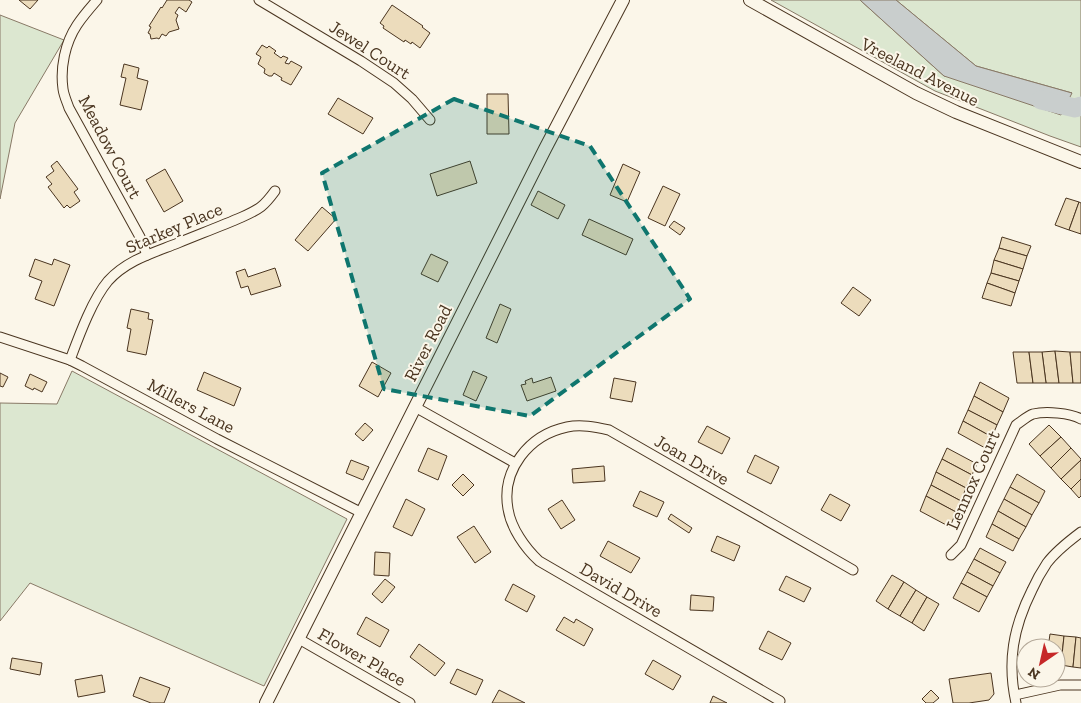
<svg xmlns="http://www.w3.org/2000/svg" width="1081" height="703" font-family="'Zilla Slab',serif">
  <style>
    .green { fill: #dce7d0; stroke: #887966 }
    .water { fill: #c9cecd; stroke: #887966 }
    .lines { fill: none; stroke-linecap: round; stroke-linejoin: round }
    .river { stroke: #c9cecd; stroke-width: 19 }
    .building { fill: #ecdcbc; stroke: #4a3520 }
    .street-casing { stroke: #4a3520; stroke-width: 11 }
    .secondary-casing { stroke: #4a3520; stroke-width: 14 }
    .street { stroke: #fbf6e9; stroke-width: 9 }
    .secondary { stroke: #fbf6e9; stroke-width: 12 }
    .marked { fill: #0f766e; fill-opacity: 0.2; stroke: #0f766e; stroke-width: 4; stroke-dasharray: 10 6; stroke-linejoin: round }
    .labels { text-anchor: middle; stroke-width: 4; stroke-linejoin: round; paint-order: stroke }
    .street-label { font-size: 18px; fill: #4a3520; stroke: #fbf6e9 }
  </style>
  <rect width="100%" height="100%" fill="#fbf6e9"/>
  <g class="green">
    <polygon points="771,0 860,0 944,76 1072,93 976,66 896,0 1081,0 1081,147 1050,136 935,91"/>
    <polygon points="0,15 64,40 15,123 0,199"/>
    <polygon points="72,371 347,519 264,686 30,583 0,621 0,403 57,404"/>
  </g>
  <polygon class="water" points="860,0 896,0 976,66 1072,93 1061,115 944,76"/>
  <g class="lines">
    <polyline class="river" points="1041,100 1075,108 1081,106"/>
  </g>
  <g class="building">
    <polygon points="19,0 38,0 30,9"/>
    <polygon points="167,0 189,0 192,2 186,12 179,7 175,13 178,15 176,20 179,29 169,32 166,36 162,34 159,39 157,38 151,39 150,34 148,33 151,27 149,26 161,7 162,8"/>
    <polygon points="392,5 423,26 422,27 430,33 420,48 412,42 411,44 405,40 404,42 383,28 384,26 380,23"/>
    <polygon points="262,45 267,48 269,46 276,51 274,53 281,58 283,56 288,58 285,63 289,64 291,61 302,67 291,85 281,80 282,78 274,73 272,76 269,76 264,73 265,69 258,64 261,57 256,54"/>
    <polygon points="124,64 139,68 137,78 148,81 141,110 120,105 126,78 121,77"/>
    <polygon points="487,94 508,94 509,134 487,134"/>
    <polygon points="338,98 373,118 363,134 328,114"/>
    <polygon points="57,161 78,189 74,192 80,201 70,208 67,205 64,208 48,187 52,184 46,177 54,171 51,166"/>
    <polygon points="470,161 477,183 437,196 430,174"/>
    <polygon points="623,164 640,172 627,202 610,195"/>
    <polygon points="165,169 183,201 164,212 146,180"/>
    <polygon points="663,186 680,194 665,226 648,218"/>
    <polygon points="538,191 565,205 558,219 531,205"/>
    <polygon points="1066,198 1079,202 1069,230 1055,225"/>
    <polygon points="1079,202 1081,203 1081,234 1069,230"/>
    <polygon points="322,207 336,219 308,251 295,240"/>
    <polygon points="589,219 633,239 626,255 582,235"/>
    <polygon points="674,221 685,228 680,235 669,227"/>
    <polygon points="1002,237 1031,246 1027,256 999,248"/>
    <polygon points="999,248 1027,256 1023,269 994,260"/>
    <polygon points="431,254 448,262 438,282 421,274"/>
    <polygon points="35,259 52,265 54,259 70,265 54,306 35,299 42,281 29,276"/>
    <polygon points="994,260 1023,269 1019,281 991,273"/>
    <polygon points="275,268 281,286 251,295 248,286 241,288 236,272 245,269 248,277"/>
    <polygon points="991,273 1019,281 1015,293 987,283"/>
    <polygon points="987,283 1015,293 1011,306 982,298"/>
    <polygon points="853,287 871,300 859,316 841,303"/>
    <polygon points="500,304 511,309 497,343 486,338"/>
    <polygon points="131,309 149,313 148,319 153,320 146,355 127,351 131,329 127,328"/>
    <polygon points="1055,351 1059,383 1046,383 1042,352"/>
    <polygon points="1055,351 1070,352 1073,383 1059,383"/>
    <polygon points="1013,352 1029,352 1033,383 1017,383"/>
    <polygon points="1029,352 1042,352 1046,383 1033,383"/>
    <polygon points="1070,352 1081,352 1081,383 1073,383"/>
    <polygon points="372,362 391,373 378,397 359,386"/>
    <polygon points="473,371 487,377 476,401 463,395"/>
    <polygon points="204,372 241,388 234,406 197,390"/>
    <polygon points="0,373 8,377 3,387 0,386"/>
    <polygon points="30,374 47,382 42,392 34,388 33,390 25,386"/>
    <polygon points="551,377 556,391 527,401 521,385 526,384 525,381 532,378 533,383"/>
    <polygon points="614,378 636,382 632,402 610,398"/>
    <polygon points="980,382 1009,398 1003,412 974,396"/>
    <polygon points="974,396 1003,412 997,425 968,410"/>
    <polygon points="968,410 997,425 992,437 963,421"/>
    <polygon points="963,421 992,437 987,449 958,433"/>
    <polygon points="365,423 373,430 363,441 355,434"/>
    <polygon points="1049,425 1061,437 1040,456 1029,444"/>
    <polygon points="707,426 730,438 722,454 698,442"/>
    <polygon points="1061,437 1071,448 1051,468 1040,456"/>
    <polygon points="428,448 447,456 438,480 418,471"/>
    <polygon points="947,448 977,464 972,475 942,459"/>
    <polygon points="1071,448 1081,459 1081,460 1061,479 1051,468"/>
    <polygon points="755,455 779,467 771,484 747,472"/>
    <polygon points="942,459 972,475 966,488 936,472"/>
    <polygon points="351,460 369,467 363,480 346,473"/>
    <polygon points="1081,460 1081,479 1071,489 1061,479"/>
    <polygon points="604,466 605,481 573,483 572,469"/>
    <polygon points="936,472 966,488 961,501 931,485"/>
    <polygon points="463,474 474,485 463,496 452,485"/>
    <polygon points="1017,474 1045,491 1039,503 1010,487"/>
    <polygon points="1081,479 1081,496 1079,498 1071,489"/>
    <polygon points="931,485 961,501 956,512 926,496"/>
    <polygon points="1010,487 1039,503 1032,515 1004,499"/>
    <polygon points="640,491 664,502 657,517 633,506"/>
    <polygon points="830,494 850,505 841,521 821,510"/>
    <polygon points="926,496 956,512 950,527 920,511"/>
    <polygon points="406,499 425,509 412,536 393,527"/>
    <polygon points="1004,499 1032,515 1026,527 998,511"/>
    <polygon points="562,500 575,520 561,529 548,509"/>
    <polygon points="998,511 1026,527 1019,539 992,524"/>
    <polygon points="671,514 692,528 689,533 668,519"/>
    <polygon points="992,524 1019,539 1013,551 986,537"/>
    <polygon points="474,526 491,552 475,563 457,537"/>
    <polygon points="717,536 740,546 734,561 711,551"/>
    <polygon points="608,541 640,558 631,573 600,556"/>
    <polygon points="980,548 1006,562 1000,573 974,559"/>
    <polygon points="375,552 390,553 389,576 374,575"/>
    <polygon points="974,559 1000,573 993,586 967,572"/>
    <polygon points="967,572 993,586 987,597 961,583"/>
    <polygon points="892,575 904,582 888,609 876,601"/>
    <polygon points="786,576 811,588 804,602 779,590"/>
    <polygon points="385,579 395,587 382,603 372,594"/>
    <polygon points="904,582 916,590 900,616 888,609"/>
    <polygon points="961,583 987,597 979,612 953,598"/>
    <polygon points="513,584 535,596 527,612 505,600"/>
    <polygon points="916,590 927,597 912,623 900,616"/>
    <polygon points="691,595 714,597 713,611 690,610"/>
    <polygon points="927,597 939,604 924,631 912,623"/>
    <polygon points="366,617 389,630 380,647 357,634"/>
    <polygon points="564,617 574,623 576,619 593,629 584,646 556,630"/>
    <polygon points="768,631 791,643 782,660 759,649"/>
    <polygon points="1050,634 1064,636 1061,665 1056,665 1056,648 1048,648"/>
    <polygon points="1064,636 1076,637 1073,667 1061,665"/>
    <polygon points="1076,637 1081,638 1081,668 1073,667"/>
    <polygon points="419,644 445,663 435,676 410,657"/>
    <polygon points="12,658 42,663 40,675 10,669"/>
    <polygon points="653,660 681,676 673,690 645,674"/>
    <polygon points="457,669 483,680 476,695 450,683"/>
    <polygon points="991,673 994,694 989,700 969,703 953,703 949,679"/>
    <polygon points="102,675 105,692 78,697 75,680"/>
    <polygon points="140,677 170,688 164,703 151,703 133,696"/>
    <polygon points="499,690 525,703 492,703"/>
    <polygon points="931,690 939,698 933,703 926,703 922,699"/>
    <polygon points="713,696 727,703 710,703"/>
  </g>
  <g class="lines">
    <defs>
      <g id="street">
        <path d="M97,0C90,8 83,16 77,25C65,43 60,68 63,89C64,96 67,102 69,108L140,237L147,255"/>
        <polyline points="259,0 361,61 394,83 412,99 430,120"/>
        <polyline points="0,337 70,360 82,366 217,439 362,513"/>
        <path d="M70,360C79,336 92,300 108,281C127,260 153,253 178,243C200,234 221,226 242,217C260,209 264,206 275,191"/>
        <polyline points="415,407 515,463"/>
        <path d="M951,555L961,545L1016,425C1021,422 1027,416 1033,414C1046,411 1070,413 1081,419"/>
        <polyline points="299,639 410,703"/>
        <polyline points="1015,695 1060,685 1081,685"/>
        <path d="M780,701L539,561C525,548 511,528 508,509C501,470 529,435 567,427C581,424 595,427 609,430L853,570"/>
        <path d="M1016,703C1007,662 1013,628 1032,590C1036,581 1041,572 1047,563C1056,551 1069,541 1081,532"/>
      </g>
      <g id="secondary">
        <polyline points="750,0 916,93 956,112 1081,162"/>
        <polyline points="266,703 545,149 623,0"/>
      </g>
    </defs>
    <use href="#street" class="street-casing"/>
    <use href="#secondary" class="secondary-casing"/>
    <use href="#street" class="street"/>
    <use href="#secondary" class="secondary"/>
  </g>
  <path class="marked" d="M454,99L590,146L690,299L530,416L384,389L322,173Z"/>
  <g class="labels">
    <g class="street-label">
      <text transform="translate(370 50) rotate(33)" y="6">Jewel Court</text>
      <text transform="translate(920 72) rotate(27)" y="6">Vreeland Avenue</text>
      <text transform="translate(110 147) rotate(62)" y="6">Meadow Court</text>
      <text transform="translate(174 228) rotate(-23)" y="6">Starkey Place</text>
      <text transform="translate(428 343) rotate(-63)" y="6">River Road</text>
      <text transform="translate(191 406) rotate(28)" y="6">Millers Lane</text>
      <text transform="translate(692 460) rotate(30)" y="6">Joan Drive</text>
      <text transform="translate(973 480) rotate(-66)" y="6">Lennox Court</text>
      <text transform="translate(621 590) rotate(30)" y="6">David Drive</text>
      <text transform="translate(362 657) rotate(30)" y="6">Flower Place</text>
    </g>
  </g>
  <g transform="translate(1041 663) rotate(214)"><circle r="24" fill="#fbf6e9" stroke="#b4a999"/>
  <path d="M0-4L9 19L0 12L-9 19Z" fill="#c62828"/>
  <text y="-8" font-size="14" font-weight="bold" text-anchor="middle" fill="#4a3520">N</text>
  </g>
</svg>
